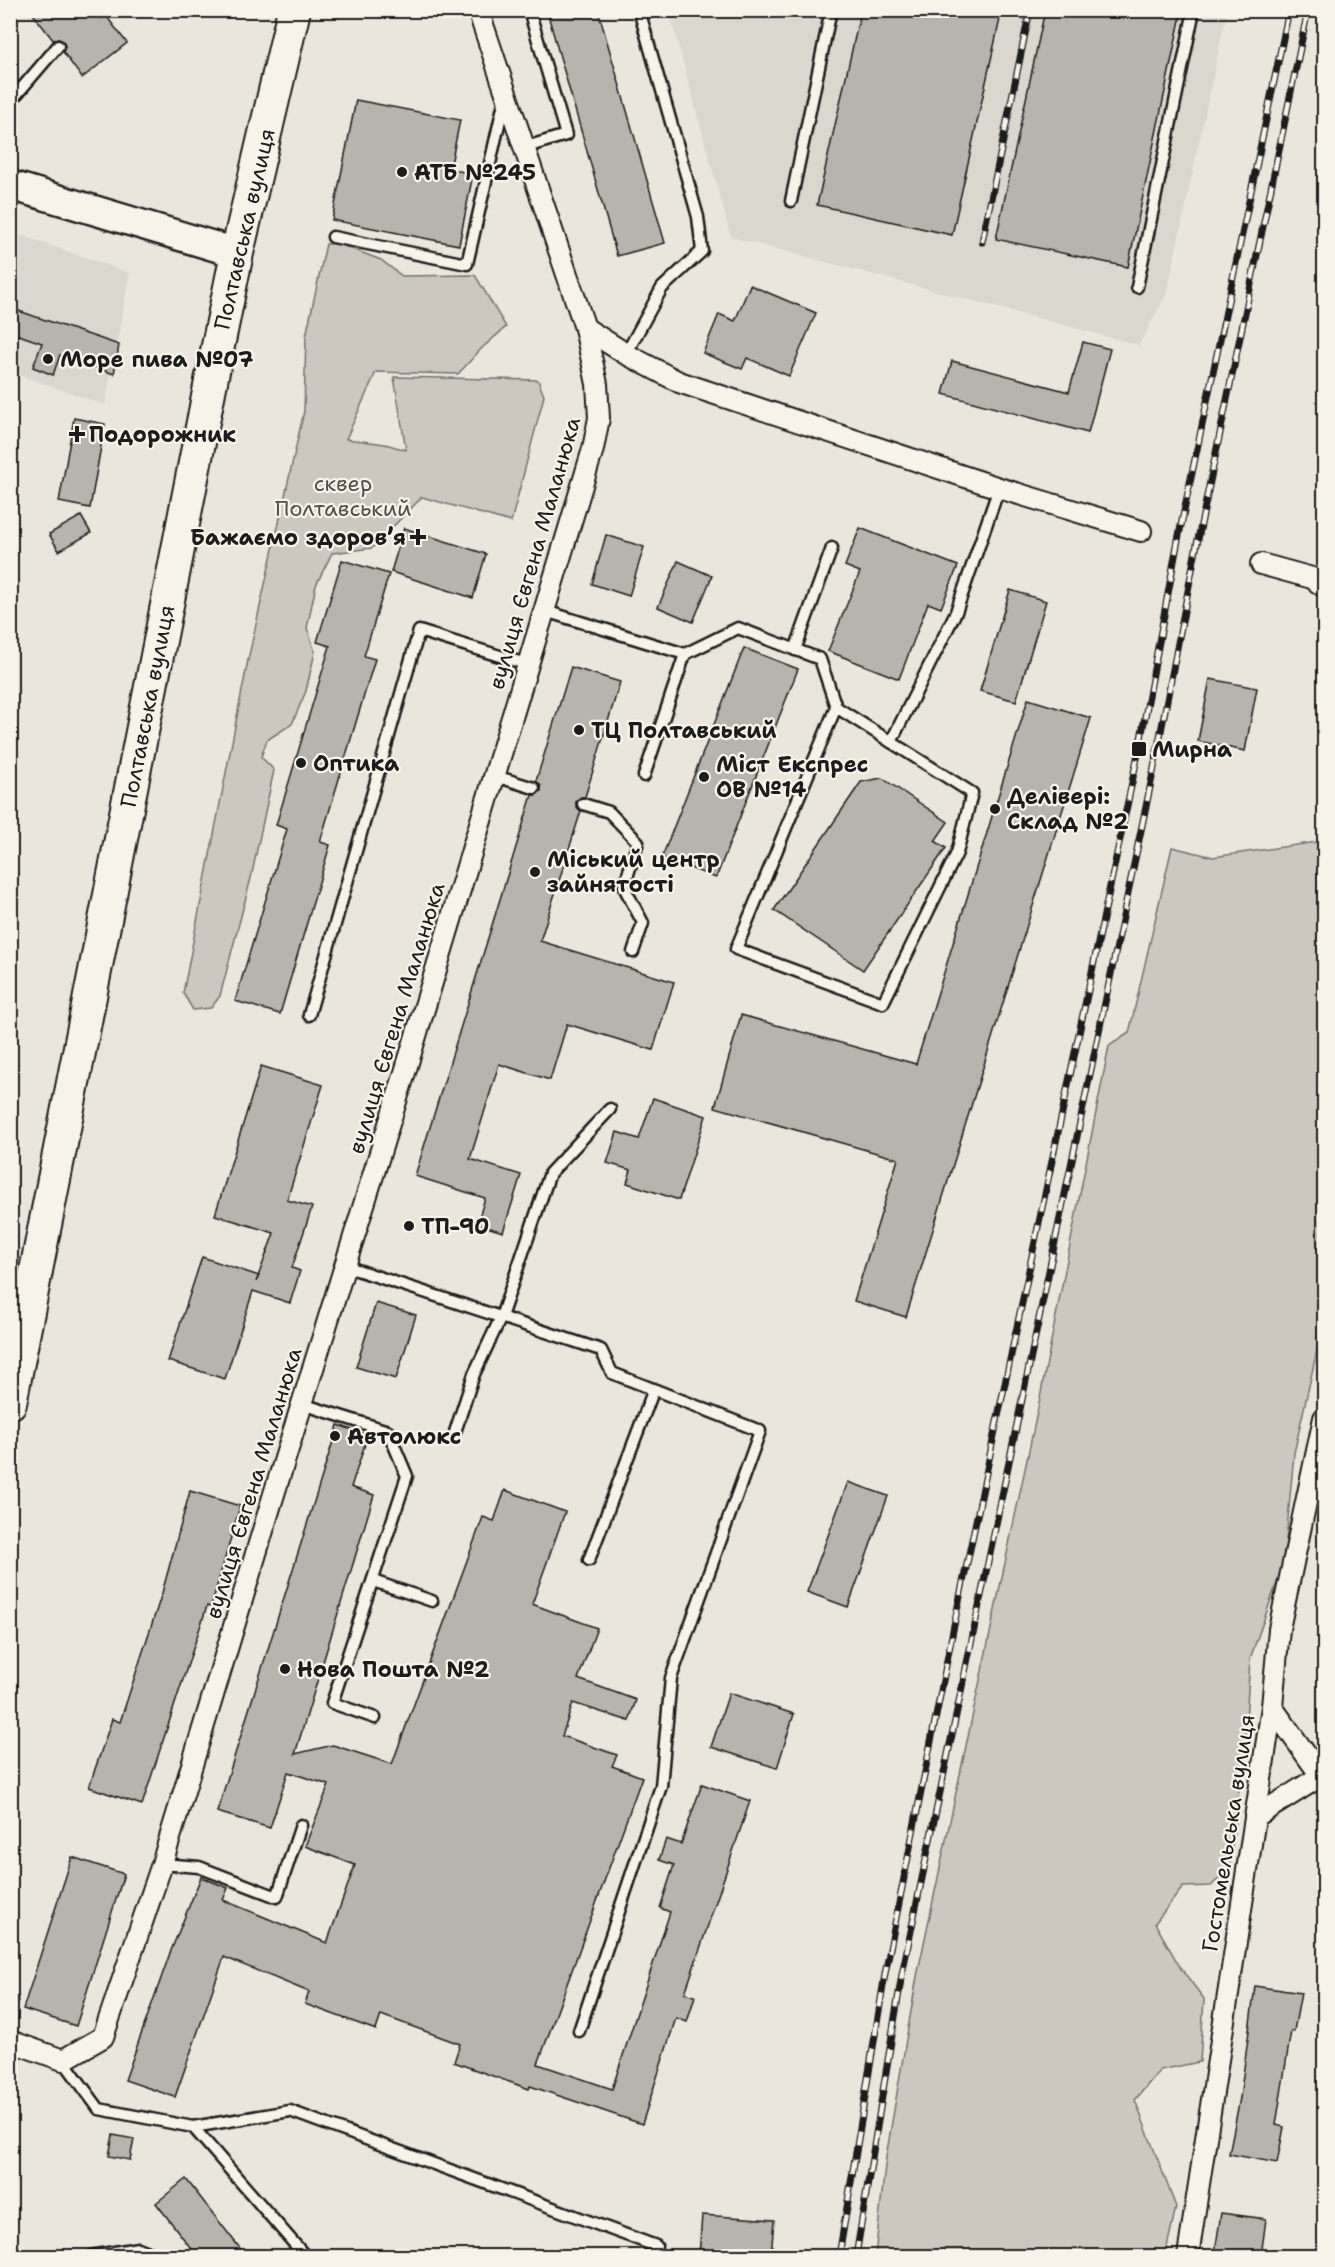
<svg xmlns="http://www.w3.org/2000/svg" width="1335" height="2267" font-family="'Shantell Sans',sans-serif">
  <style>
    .built { fill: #dad7ce }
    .green { fill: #ccc8c0; stroke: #74726e; stroke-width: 1.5 }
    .building { fill: #b6b4ac; stroke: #1c1c1c; stroke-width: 1.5 }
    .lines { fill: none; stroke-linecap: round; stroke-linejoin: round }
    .lane-casing { stroke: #1c1c1c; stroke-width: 15 }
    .street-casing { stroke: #1c1c1c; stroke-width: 24 }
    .secondary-casing { stroke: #1c1c1c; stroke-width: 33 }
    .primary-casing { stroke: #1c1c1c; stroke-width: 36 }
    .lane { stroke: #f7f3e8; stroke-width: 10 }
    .street { stroke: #f7f3e8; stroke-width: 20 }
    .secondary { stroke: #f7f3e8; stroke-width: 28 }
    .primary { stroke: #f7f3e8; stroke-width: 32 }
    .rail-casing { stroke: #1c1c1c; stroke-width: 7 }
    .rail { stroke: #f7f3e8; stroke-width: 4.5; stroke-dasharray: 14; stroke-linecap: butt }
    .poi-dot { fill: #1c1c1c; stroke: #f7f3e8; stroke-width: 2 }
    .labels { text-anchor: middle; stroke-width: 4.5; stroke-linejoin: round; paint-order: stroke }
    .poi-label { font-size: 22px; font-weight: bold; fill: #1c1c1c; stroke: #f7f3e8; text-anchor: start }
    .street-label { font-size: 22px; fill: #1c1c1c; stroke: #f7f3e8 }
    .park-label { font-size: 22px; fill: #51504d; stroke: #f7f3e8 }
  </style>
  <rect width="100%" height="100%" fill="#eae6dc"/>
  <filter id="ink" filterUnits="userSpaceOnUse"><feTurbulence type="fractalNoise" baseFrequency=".0167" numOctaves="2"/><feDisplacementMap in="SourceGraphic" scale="12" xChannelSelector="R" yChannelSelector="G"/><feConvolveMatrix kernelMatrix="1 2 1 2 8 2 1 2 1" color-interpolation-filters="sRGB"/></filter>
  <g filter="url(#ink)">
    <g class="built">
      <polygon points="669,11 1227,11 1167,293 1139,345 731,237"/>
      <polygon points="11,232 130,273 105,405 11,372"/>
    </g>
    <g class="green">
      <polygon points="326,244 339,244 381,260 402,276 475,275 506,327 482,348 458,374 376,372 346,439 385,444 406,450 394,377 538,380 544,396 511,522 422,497 372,548 332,553 316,585 307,628 315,652 306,691 292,724 267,740 261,757 274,770 251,878 220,996 211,1008 193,1010 183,993 248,660 304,411 306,336"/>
      <polygon points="1324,841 1324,1246 1318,1346 1294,1453 1284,1563 1250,1659 1244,1751 1229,1869 1211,1886 1183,1887 1155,1923 1180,1967 1204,1999 1200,2062 1160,2070 1135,2100 1176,2207 1165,2256 875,2256 886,2157 917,1976 1038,1408 1109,1046 1129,1033 1172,847 1213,857"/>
    </g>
    <g class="building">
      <polygon points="30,10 96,10 100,18 107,17 127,43 82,78 63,52 65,47 63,41 59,39 53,40"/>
      <polygon points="561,10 598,10 665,243 617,256 548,15"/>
      <polygon points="861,10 1002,10 952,235 817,205"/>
      <polygon points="1045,10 1182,10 1128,267 996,239"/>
      <polygon points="356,100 460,120 450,169 473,174 459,245 332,220"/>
      <polygon points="750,285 816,313 789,376 747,358 742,369 703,353 719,314 735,321"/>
      <polygon points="10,308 119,345 114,374 60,355 53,375 33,367 42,343 10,332"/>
      <polygon points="1083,342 1110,349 1088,433 943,394 952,361 1069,392"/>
      <polygon points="74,418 105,424 90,508 59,502"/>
      <polygon points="81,516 91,533 59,551 49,534"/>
      <polygon points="404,528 486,554 473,598 391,572"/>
      <polygon points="860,528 958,566 941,608 928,603 899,679 828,651 860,572 845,566"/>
      <polygon points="606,535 644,547 629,596 592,584"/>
      <polygon points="342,560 389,574 364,656 375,659 320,842 330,845 280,1014 235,1001 287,829 276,825 330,646 317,642"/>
      <polygon points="678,561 712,576 693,622 658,607"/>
      <polygon points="1010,590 1046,601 1016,701 980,691"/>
      <polygon points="744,648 798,669 716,878 662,857"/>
      <polygon points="571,667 620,682 585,797 581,797 576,801 576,806 581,811 540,941 674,982 653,1050 567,1024 550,1080 499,1064 470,1159 521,1175 503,1232 477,1224 485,1198 415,1176 532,795 536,795 541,791 541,786 536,781"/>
      <polygon points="1210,679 1257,688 1245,751 1198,741"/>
      <polygon points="1028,699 1091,718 906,1317 854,1301 898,1159 715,1107 741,1015 916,1064"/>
      <polygon points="882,778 948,822 935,841 946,848 863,970 774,910 861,782"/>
      <polygon points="261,1066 323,1085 287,1200 312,1207 292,1268 300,1271 290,1303 253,1291 225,1379 168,1361 202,1257 259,1276 256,1282 274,1233 215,1215"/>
      <polygon points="653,1098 706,1116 679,1200 627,1183 631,1170 607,1163 617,1132 639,1139"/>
      <polygon points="376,1303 416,1315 396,1379 356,1367"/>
      <polygon points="338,1425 368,1435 351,1487 374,1495 295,1754 333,1745 392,1764 483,1517 494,1521 505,1490 565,1512 532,1604 597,1628 578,1679 636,1700 629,1721 573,1703 562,1736 617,1755 612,1766 642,1777 538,2064 612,2089 670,1912 660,1908 674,1865 659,1860 666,1839 681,1844 702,1784 750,1801 685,1993 695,1996 687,2022 676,2018 642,2124 530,2086 529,2089 454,2062 460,2044 381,2015 376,2030 305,2004 309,1992 224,1957 175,2097 125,2080 170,1953 201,1877 228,1888 223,1900 327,1943 355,1865 305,1846 329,1785 288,1772 270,1828 217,1812"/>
      <polygon points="848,1482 888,1496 848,1607 807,1592"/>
      <polygon points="190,1491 240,1506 211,1607 207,1606 142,1805 89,1787 112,1719 120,1722 162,1593"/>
      <polygon points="729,1693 794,1714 777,1768 711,1747"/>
      <polygon points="72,1857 124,1874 76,2026 23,2009"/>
      <polygon points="1255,1986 1301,1993 1294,2031 1291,2031 1276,2125 1284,2127 1277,2163 1229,2154 1240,2098"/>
      <polygon points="113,2135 134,2139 130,2160 109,2156"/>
      <polygon points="186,2179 246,2256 197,2256 156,2203"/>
      <polygon points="1221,2213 1266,2219 1261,2256 1215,2252"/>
      <polygon points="702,2215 774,2220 771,2256 699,2256"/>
    </g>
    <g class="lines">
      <defs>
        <g id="lane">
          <polyline points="103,11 103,10"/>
          <polyline points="10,102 58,46"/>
          <polyline points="523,148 566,135 529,10"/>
          <polyline points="791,201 831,10"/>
          <polyline points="333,237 467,264 505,98"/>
          <polyline points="1137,287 1194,10"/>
          <polyline points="626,354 662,288 702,251 698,217 639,10"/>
          <polyline points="545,611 685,654 738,628 820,659 836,707 736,949 883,1003 957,853 972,793 891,742"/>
          <polyline points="795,650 832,548"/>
          <polyline points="836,707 891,742 956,612 999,488"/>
          <polyline points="495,776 534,788"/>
          <polyline points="644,776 685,654"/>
          <polyline points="583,804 609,812 638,842 624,887 643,923 633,952"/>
          <polyline points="309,1015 419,631 529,665"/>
          <polyline points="345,1266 601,1350 612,1373 760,1431 671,1678 661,1786 579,2031"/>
          <polyline points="302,1404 388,1431 407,1476 332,1703 375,1718"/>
          <polyline points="455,1432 474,1374 501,1317 550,1173 610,1109"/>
          <polyline points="589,1560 654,1389"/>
          <polyline points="373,1581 432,1601"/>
          <polyline points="162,1864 199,1867 277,1897 301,1825"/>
          <polyline points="63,2060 99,2109 193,2127 290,2111 656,2246"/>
          <polyline points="193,2127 305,2256"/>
          <polyline points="91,2256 138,2248 157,2256"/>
        </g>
        <g id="street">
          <polyline points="585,328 626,354 679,382 999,488 1141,531"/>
          <polyline points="1261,564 1312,578 1324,587"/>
          <polyline points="1272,1707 1324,1780"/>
          <polyline points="1255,1817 1324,1774"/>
          <polyline points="10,2041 63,2060 103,2037 162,1864 274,1494 403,1079 593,449 599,418 597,384 585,328 478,10"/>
          <polyline points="1188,2256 1272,1707 1279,1629 1324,1418"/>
        </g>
        <polyline id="secondary" points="10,185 237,253"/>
        <polyline id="primary" points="10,1403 217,351 237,253 294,10"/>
      </defs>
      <use href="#lane" class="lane-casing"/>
      <use href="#street" class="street-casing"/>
      <use href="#secondary" class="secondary-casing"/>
      <use href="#primary" class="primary-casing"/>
      <use href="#lane" class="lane"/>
      <use href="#street" class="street"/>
      <use href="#secondary" class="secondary"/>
      <use href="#primary" class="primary"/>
      <defs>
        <g id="rail">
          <polyline points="982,242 1030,10"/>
          <polyline points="839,2256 885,1974 954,1625 1139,749 1178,540 1289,10"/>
          <polyline points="856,2256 902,1974 1153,773 1197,544 1308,10"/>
        </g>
      </defs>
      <use href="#rail" class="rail-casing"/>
      <use href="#rail" class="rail"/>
    </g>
  </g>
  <g class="poi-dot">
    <circle cx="402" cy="172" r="6"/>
    <circle cx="48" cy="359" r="6"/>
    <path d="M74 425h6v6h6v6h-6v6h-6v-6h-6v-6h6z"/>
    <path d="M415 528h6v6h6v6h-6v6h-6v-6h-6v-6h6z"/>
    <circle cx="579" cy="730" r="6"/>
    <rect x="1131" y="741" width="16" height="16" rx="3"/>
    <circle cx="301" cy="763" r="6"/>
    <circle cx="704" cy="777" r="6"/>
    <circle cx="995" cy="809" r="6"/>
    <circle cx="535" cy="872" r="6"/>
    <circle cx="409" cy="1226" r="6"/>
    <circle cx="335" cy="1436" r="6"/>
    <circle cx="285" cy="1669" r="6"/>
  </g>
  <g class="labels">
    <g class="poi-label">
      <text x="414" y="180">АТБ №245</text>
      <text x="60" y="367">Море пива №07</text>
      <text x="89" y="442">Подорожник</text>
      <text x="406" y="545" text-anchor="end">Бажаємо здоровʼя</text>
      <text x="591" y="738">ТЦ Полтавський</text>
      <text x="1152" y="757">Мирна</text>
      <text x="313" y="771">Оптика</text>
      <text x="716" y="772">Міст Експрес<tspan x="716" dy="25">ОВ №14</tspan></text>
      <text x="1007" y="804">Делівері:<tspan x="1007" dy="25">Склад №2</tspan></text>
      <text x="547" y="867">Міський центр<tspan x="547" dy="25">зайнятості</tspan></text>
      <text x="421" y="1234">ТП-90</text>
      <text x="347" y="1444">Автолюкс</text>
      <text x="297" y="1677">Нова Пошта №2</text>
    </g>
    <g class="street-label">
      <text transform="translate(244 229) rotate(-77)" y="8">Полтавська вулиця</text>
      <text transform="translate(534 553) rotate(-74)" y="8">вулиця Євгена Маланюка</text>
      <text transform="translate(147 706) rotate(-79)" y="8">Полтавська вулиця</text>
      <text transform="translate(396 1018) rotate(-73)" y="8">вулиця Євгена Маланюка</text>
      <text transform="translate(253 1483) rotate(-73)" y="8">вулиця Євгена Маланюка</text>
      <text transform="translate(1228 1833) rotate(-81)" y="8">Гостомельська вулиця</text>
    </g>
    <g class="park-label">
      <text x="343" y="491">сквер<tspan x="343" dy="25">Полтавський</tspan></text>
    </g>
  </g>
  <rect width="1335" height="2267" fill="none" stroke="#f7f3e8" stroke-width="36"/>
  <rect x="18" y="18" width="1299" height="2231" fill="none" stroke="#1c1c1c" stroke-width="2" filter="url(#ink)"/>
</svg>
